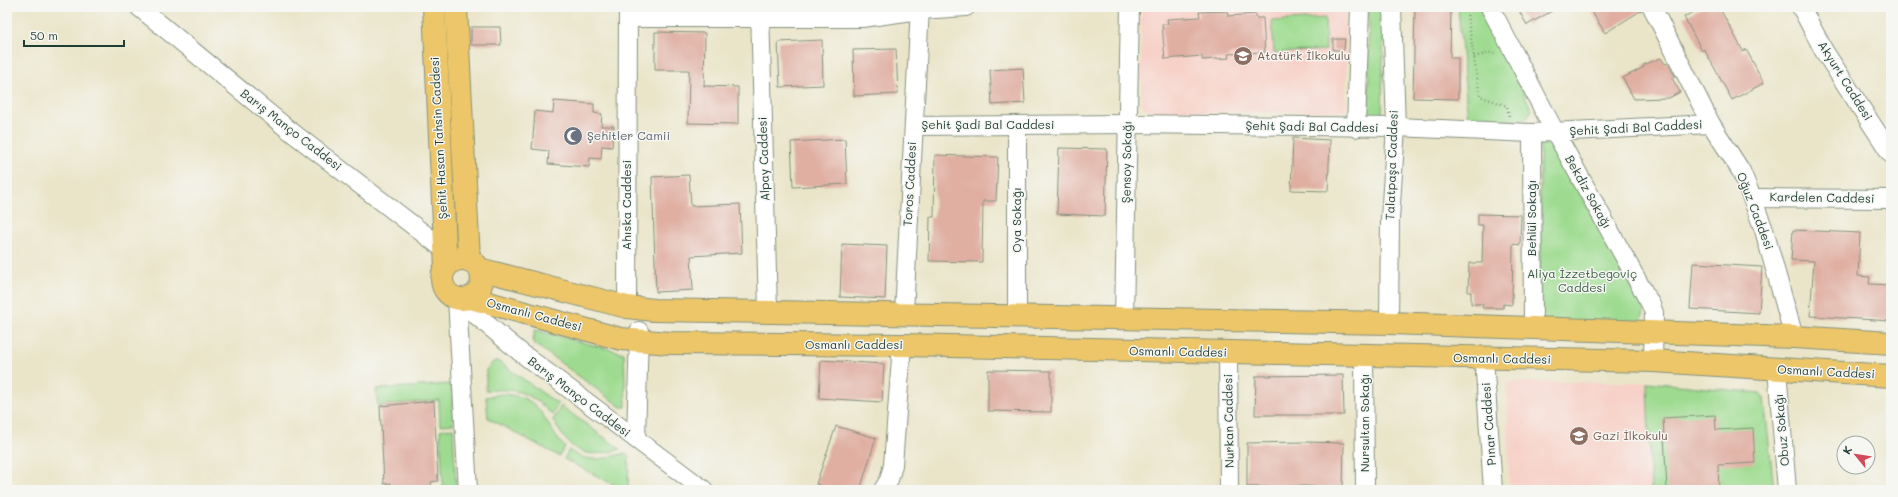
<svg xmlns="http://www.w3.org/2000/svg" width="1898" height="497" font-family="Mali,sans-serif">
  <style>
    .built { fill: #f7d1c8 }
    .green { fill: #9edb90; stroke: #5e8c62 }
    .building { fill: #e0afa2 }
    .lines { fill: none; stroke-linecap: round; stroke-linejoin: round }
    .minor-casing { stroke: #84917e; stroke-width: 20 }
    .major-casing { stroke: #84917e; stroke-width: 24 }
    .path { stroke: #84917e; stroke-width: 2.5; stroke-dasharray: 1 3; stroke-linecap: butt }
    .minor { stroke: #fff; stroke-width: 18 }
    .major { stroke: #ecc669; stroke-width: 22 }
    .labels { text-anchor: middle; stroke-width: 3; stroke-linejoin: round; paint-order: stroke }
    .education-label { font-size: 12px; fill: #785e54; stroke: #f6f6f2; text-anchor: start }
    .street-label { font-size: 12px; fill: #1f3d34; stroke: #f6f6f2 }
    .worship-label { font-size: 12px; fill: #5b616d; stroke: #f6f6f2; text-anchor: start }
    .park-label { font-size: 12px; fill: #385d46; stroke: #f6f6f2 }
  </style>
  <rect width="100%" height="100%" fill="#f6f6f2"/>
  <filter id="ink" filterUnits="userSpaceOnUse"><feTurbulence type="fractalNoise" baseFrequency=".025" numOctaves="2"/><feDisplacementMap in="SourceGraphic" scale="8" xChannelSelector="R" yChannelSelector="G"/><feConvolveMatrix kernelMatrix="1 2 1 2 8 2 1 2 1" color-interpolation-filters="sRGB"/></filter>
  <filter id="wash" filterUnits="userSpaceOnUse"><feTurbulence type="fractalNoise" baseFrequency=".012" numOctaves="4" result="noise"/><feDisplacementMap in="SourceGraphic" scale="16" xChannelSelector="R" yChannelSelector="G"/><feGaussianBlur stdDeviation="0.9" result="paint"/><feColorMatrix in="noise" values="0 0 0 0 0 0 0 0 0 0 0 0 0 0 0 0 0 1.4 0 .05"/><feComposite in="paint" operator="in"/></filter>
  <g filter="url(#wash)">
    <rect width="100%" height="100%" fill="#eae5c9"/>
    <g class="built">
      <polygon points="1165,7 1346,7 1346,111 1150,113 1141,104 1141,8"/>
      <polygon points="1507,382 1647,382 1651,490 1509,490"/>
    </g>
    <g class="green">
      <polygon points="1369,7 1384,7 1382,117 1368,114"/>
      <polygon points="1458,7 1480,7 1532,110 1526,119 1519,120 1468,120"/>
      <polygon points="1325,18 1326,50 1274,53 1272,21"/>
      <polygon points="1549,137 1645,311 1638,324 1540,323 1540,140"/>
      <polygon points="535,330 624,353 626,407 621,407 535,344 533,340"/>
      <path d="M498,361L558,404L552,415C531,393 517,387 486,391V370L493,362Z"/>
      <polygon points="1647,382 1760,393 1764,398 1774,490 1651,490"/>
      <polygon points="451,384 453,424 440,425 439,400 378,406 376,389"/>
      <path d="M502,394C546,396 541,423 565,447L559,456L488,418L486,397Z"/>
      <path d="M561,406L620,449C584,460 571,452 553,420Z"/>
      <polygon points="453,428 456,486 443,487 440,430"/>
      <path d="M569,450C587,464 604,459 625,453L629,456L628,488L624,490L564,459Z"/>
    </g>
    <g id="blocks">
      <g class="building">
        <polygon points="1415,7 1451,7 1450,58 1458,58 1458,99 1413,98"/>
        <polygon points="1517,7 1559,7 1527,25"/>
        <polygon points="1589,7 1642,7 1642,10 1605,33"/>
        <polygon points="1703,7 1719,7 1743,51 1746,49 1764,83 1732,100 1704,49 1702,51 1684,17"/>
        <polygon points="1227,11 1228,16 1256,14 1256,18 1263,18 1265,52 1228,54 1229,58 1202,60 1202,56 1165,59 1162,24 1168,24 1167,19 1200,17 1199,12"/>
        <polygon points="471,27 500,27 501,45 471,45"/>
        <polygon points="655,32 705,33 704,86 738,87 738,124 688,123 689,70 655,70"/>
        <polygon points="1333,39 1345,39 1344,50 1333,50"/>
        <polygon points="822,40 823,85 780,87 778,42"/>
        <polygon points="896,49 898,94 854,96 853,50"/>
        <polygon points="1661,58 1665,64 1668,63 1675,77 1672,78 1680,92 1669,98 1634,99 1623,78 1644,67 1643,65"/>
        <polygon points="1023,68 1025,103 992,105 990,70"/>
        <polygon points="554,101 594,104 594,113 602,114 601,126 614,126 612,147 602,146 601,159 590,158 589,167 548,164 549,151 532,149 535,111 553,113"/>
        <polygon points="1293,138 1330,140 1328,191 1291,190"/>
        <polygon points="845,139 847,184 793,187 791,142"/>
        <polygon points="1059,148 1107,149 1105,216 1057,214"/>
        <polygon points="935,155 998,157 996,201 983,201 982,262 929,261 930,217 934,217"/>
        <polygon points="689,175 691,206 740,204 742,253 691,256 693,290 656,292 652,177"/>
        <polygon points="1478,214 1521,215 1520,245 1513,244 1512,305 1503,304 1503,308 1482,308 1483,304 1471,304 1471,292 1468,292 1469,263 1482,263 1483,225 1478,225"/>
        <polygon points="1793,230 1860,233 1858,276 1870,277 1869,284 1891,285 1891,321 1810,316 1814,261 1791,260"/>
        <polygon points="842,244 887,246 885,299 840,297"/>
        <polygon points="1693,263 1762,267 1759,313 1690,309"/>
        <polygon points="821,360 884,364 882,402 819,398"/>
        <polygon points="988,370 1051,371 1051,412 988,411"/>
        <polygon points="1343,375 1344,415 1255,415 1256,376"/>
        <polygon points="434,401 438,481 431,482 432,490 392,490 391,483 384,484 380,406"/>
        <polygon points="1715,415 1716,430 1753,428 1755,463 1718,465 1719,490 1667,490 1663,418"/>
        <polygon points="836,426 876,438 860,490 833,490 816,484"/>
        <polygon points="1306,442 1344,443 1343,488 1305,486 1247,487 1247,443"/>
      </g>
    </g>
  </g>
  <g filter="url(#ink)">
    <use href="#blocks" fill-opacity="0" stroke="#84917e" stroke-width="1"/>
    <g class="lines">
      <defs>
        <g id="minor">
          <polyline points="139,7 289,130 445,250"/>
          <polyline points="760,7 768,312"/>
          <polyline points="1490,7 1555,132 1651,305 1654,313 1653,361"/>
          <polyline points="1652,7 1711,124 1741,171 1752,198 1764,230 1794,337"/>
          <polyline points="1801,7 1824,51 1891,154"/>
          <polyline points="628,18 862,18 920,10 966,7"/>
          <polyline points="1017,125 1017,316"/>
          <polyline points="914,126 1128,124 1396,127 1532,133 1711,124"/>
          <polyline points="1356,128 1360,7"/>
          <polyline points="1532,133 1533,328"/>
          <polyline points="1752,198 1891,199"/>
          <polyline points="457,299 520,352 704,490"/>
          <polyline points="457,299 468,490"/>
          <polyline points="627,307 628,7"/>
          <polyline points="904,313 920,7"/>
          <polyline points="1124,318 1130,7"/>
          <polyline points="1389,323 1390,219 1396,127 1392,7"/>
          <polyline points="1228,353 1229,490"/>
          <polyline points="1364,356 1365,490"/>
          <polyline points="1484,358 1493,490"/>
          <polyline points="1777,369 1787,490"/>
          <polyline points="636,439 639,331"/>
          <polyline points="883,490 889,480 893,465 902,345"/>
        </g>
        <g id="major">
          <polyline points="434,7 446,268"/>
          <polyline points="456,7 469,260"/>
          <circle cx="462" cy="279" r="20"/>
          <polyline points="479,269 627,307 654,310 1389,323 1794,337 1891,343"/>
          <polyline points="470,298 621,339 670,343 902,345 1653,361 1891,376"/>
        </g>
      </defs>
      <use href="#minor" class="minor-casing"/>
      <use href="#major" class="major-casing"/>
      <g class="path">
        <polyline points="1466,7 1480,96 1507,106 1509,117"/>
        <polyline points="1474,57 1490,53 1497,54"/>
      </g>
      <use href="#minor" class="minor"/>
      <use href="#major" class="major"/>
    </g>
  </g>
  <defs>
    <symbol id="school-disc" viewBox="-11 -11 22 22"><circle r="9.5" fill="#8d6e63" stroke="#f6f6f2"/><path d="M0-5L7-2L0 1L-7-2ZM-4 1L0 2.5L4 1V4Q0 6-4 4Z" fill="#fff"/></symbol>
    <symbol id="mosque-disc" viewBox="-11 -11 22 22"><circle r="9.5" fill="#6b7280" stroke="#f6f6f2"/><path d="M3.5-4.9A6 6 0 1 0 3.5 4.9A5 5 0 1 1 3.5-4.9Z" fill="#fff"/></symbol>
  </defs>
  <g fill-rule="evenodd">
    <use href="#school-disc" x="1232" y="45" width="22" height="22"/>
    <use href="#mosque-disc" x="562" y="125" width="22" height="22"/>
    <use href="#school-disc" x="1568" y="425" width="22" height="22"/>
  </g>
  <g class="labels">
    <g class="education-label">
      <text x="1257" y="60">Atatürk İlkokulu</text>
      <text x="1593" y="440">Gazi İlkokulu</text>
    </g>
    <g class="street-label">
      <text transform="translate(1845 81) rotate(58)" y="4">Akyurt Caddesi</text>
      <text x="988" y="129">Şehit Şadi Bal Caddesi</text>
      <text transform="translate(1312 127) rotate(1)" y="4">Şehit Şadi Bal Caddesi</text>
      <text transform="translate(1636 128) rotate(-3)" y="4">Şehit Şadi Bal Caddesi</text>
      <text transform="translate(291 130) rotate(38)" y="4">Barış Manço Caddesi</text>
      <text transform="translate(439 138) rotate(-93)" y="4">Şehit Hasan Tahsin Caddesi</text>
      <text transform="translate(764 159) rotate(-92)" y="4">Alpay Caddesi</text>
      <text transform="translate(1127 162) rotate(-89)" y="4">Şensoy Sokağı</text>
      <text transform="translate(1392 165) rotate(-88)" y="4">Talatpaşa Caddesi</text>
      <text transform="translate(910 184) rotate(-87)" y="4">Toros Caddesi</text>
      <text transform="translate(1588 192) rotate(61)" y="4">Bekdiz Sokağı</text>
      <text transform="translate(1822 198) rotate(1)" y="4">Kardelen Caddesi</text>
      <text transform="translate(627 205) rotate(-90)" y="4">Ahıska Caddesi</text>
      <text transform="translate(1755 211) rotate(69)" y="4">Oğuz Caddesi</text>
      <text transform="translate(1532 218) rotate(-90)" y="4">Behlül Sokağı</text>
      <text transform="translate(1017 220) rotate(-90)" y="4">Oya Sokağı</text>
      <text transform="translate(534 315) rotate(15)" y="4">Osmanlı Caddesi</text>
      <text x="854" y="349">Osmanlı Caddesi</text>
      <text transform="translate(1178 352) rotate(1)" y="4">Osmanlı Caddesi</text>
      <text transform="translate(1502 359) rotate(1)" y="4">Osmanlı Caddesi</text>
      <text transform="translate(1826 372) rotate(3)" y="4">Osmanlı Caddesi</text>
      <text transform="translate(579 397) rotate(37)" y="4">Barış Manço Caddesi</text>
      <text transform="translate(1229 421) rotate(-91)" y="4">Nurkan Caddesi</text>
      <text transform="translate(1365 423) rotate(-90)" y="4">Nursultan Sokağı</text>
      <text transform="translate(1489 424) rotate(-94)" y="4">Pınar Caddesi</text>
      <text transform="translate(1782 430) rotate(-95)" y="4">Obuz Sokağı</text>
    </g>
    <g class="worship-label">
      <text x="587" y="140">Şehitler Camii</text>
    </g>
    <g class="park-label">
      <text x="1582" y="278">Aliya İzzetbegoviç<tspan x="1582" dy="14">Caddesi</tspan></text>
    </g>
  </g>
  <rect width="1898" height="497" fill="none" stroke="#f6f6f2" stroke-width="24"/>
  <g transform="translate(1856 455) rotate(300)"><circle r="19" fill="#f6f6f2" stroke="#a0aca6"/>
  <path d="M0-3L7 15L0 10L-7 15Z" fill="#d1495b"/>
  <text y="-6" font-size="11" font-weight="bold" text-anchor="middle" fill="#1f3d34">K</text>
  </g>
  <path d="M24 40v6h100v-6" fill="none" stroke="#1f3d34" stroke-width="2"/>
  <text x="30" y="40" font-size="12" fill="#1f3d34" stroke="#f6f6f2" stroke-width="3" paint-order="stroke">50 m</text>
</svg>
